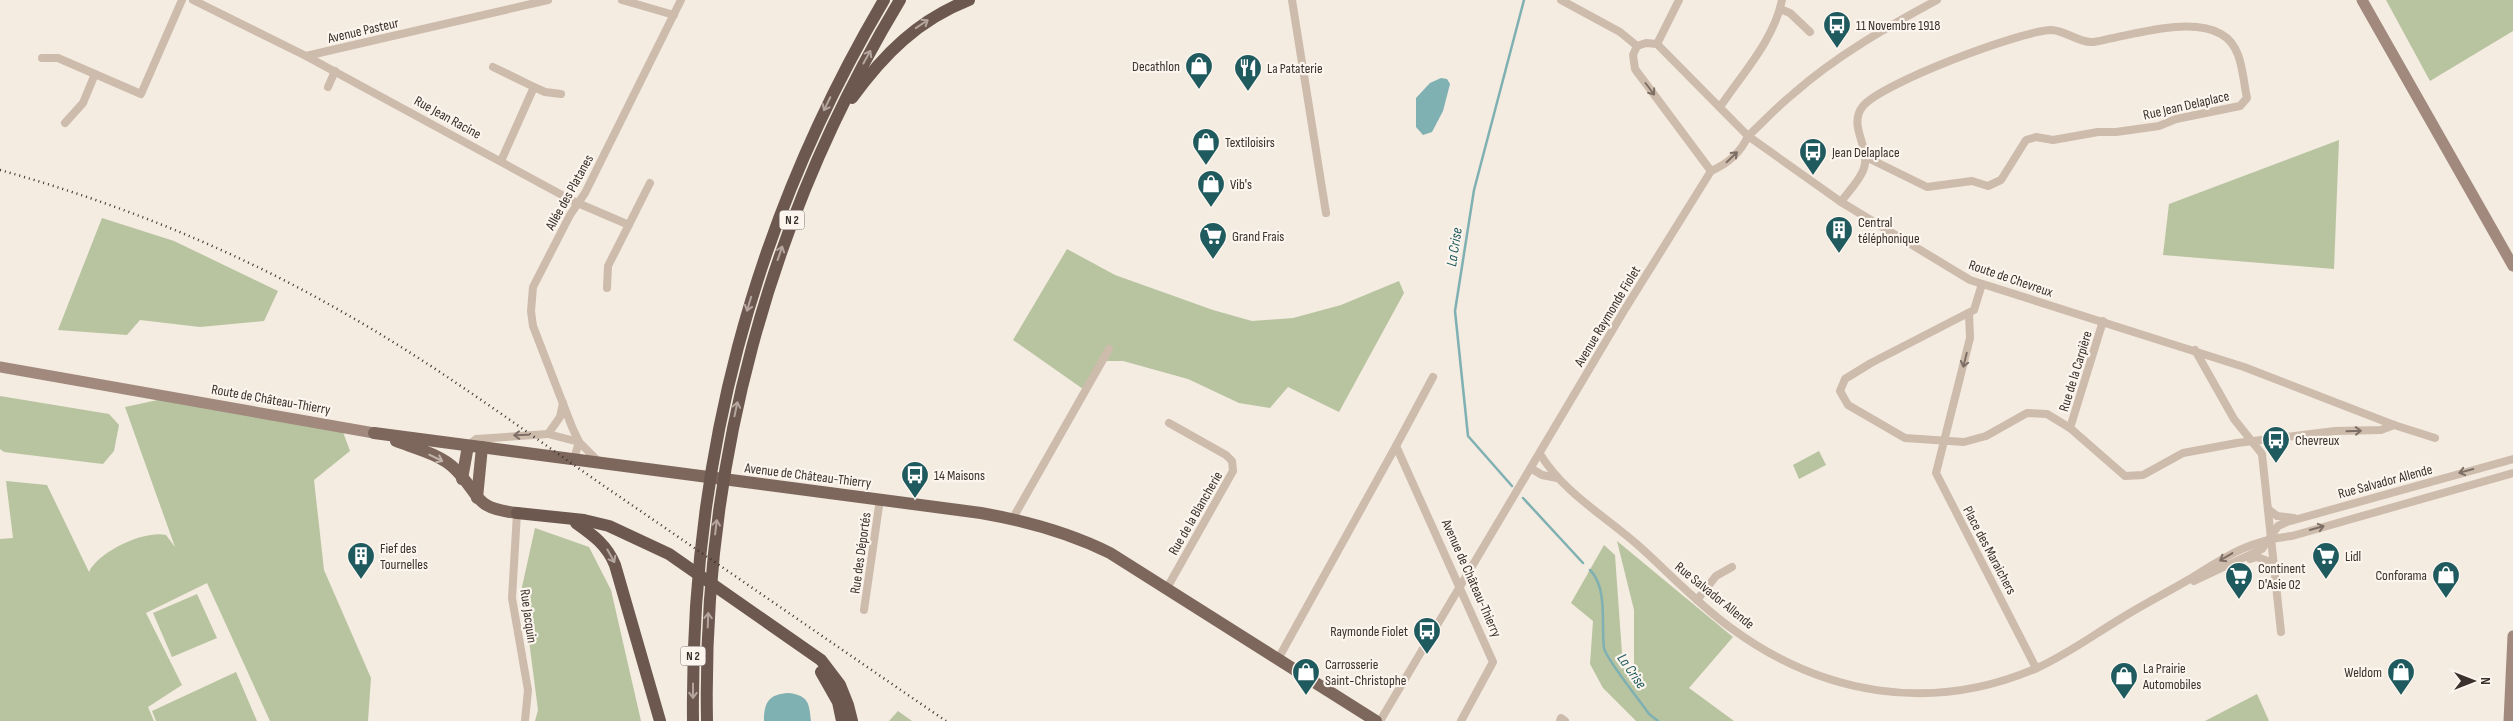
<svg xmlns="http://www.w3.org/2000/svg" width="2513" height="721" font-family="'Sofia Sans Condensed',sans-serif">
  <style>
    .green { fill: #b8c4a0 }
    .water { fill: #7fb0b2 }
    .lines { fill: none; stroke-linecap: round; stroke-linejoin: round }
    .stream { stroke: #7fb0b2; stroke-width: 2.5 }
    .minor { stroke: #cdbbac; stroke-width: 8 }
    .secondary { stroke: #a18a7d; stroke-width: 11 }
    .primary { stroke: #7d675c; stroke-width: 12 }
    .trunk { stroke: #6c584f; stroke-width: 12 }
    .rail { stroke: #3b302b; stroke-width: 2.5; stroke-dasharray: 1 4; stroke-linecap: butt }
    .oneway { stroke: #b4a69e }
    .oneway2 { stroke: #7d6f65 }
    .oneway3 { stroke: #c2b5ac }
    .labels { text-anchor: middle; stroke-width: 4.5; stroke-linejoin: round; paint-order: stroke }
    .shield { fill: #fbf5ee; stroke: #756b66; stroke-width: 1 }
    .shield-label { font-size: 12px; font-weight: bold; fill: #3b302b }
    .poi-label { font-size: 14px; fill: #3b302b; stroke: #fbf5ee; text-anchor: start }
    .street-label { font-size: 14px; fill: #3b302b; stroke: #fbf5ee }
    .water-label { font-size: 15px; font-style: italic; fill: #1f5a5e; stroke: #fbf5ee }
  </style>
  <rect width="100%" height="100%" fill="#f4ebe1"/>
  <g class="green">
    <polygon points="2386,0 2513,0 2513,31 2430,81"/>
    <polygon points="2339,140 2334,269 2163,255 2169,204"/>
    <polygon points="102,218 174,241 278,291 264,321 200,327 140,320 127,335 58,330"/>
    <polygon points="1067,249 1115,275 1213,310 1252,321 1293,318 1341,305 1399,281 1404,293 1339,412 1288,387 1270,408 1239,403 1188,379 1123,361 1099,361 1083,389 1013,340"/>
    <polygon points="0,396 109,414 119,425 114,451 103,464 4,452 0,449"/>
    <path d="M167,398L343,432L350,451L314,480L324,570L371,678L368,721H270L207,583L146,613L182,685L148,707L154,721H0V539L13,538L6,481L47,485L89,572C98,552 144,530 166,535L175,547L125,407Z"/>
    <polygon points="1819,451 1826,465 1799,479 1793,465"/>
    <polygon points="535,528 589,547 611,590 641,721 535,721 538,710 522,587"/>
    <polygon points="1617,541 1733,637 1689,688 1734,721 1636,721 1603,688 1590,664 1593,621 1571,603 1604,545 1615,555 1622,653 1634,670 1634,610"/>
    <polygon points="197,594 217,638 172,657 153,613"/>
    <polygon points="236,672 257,721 156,721 152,711"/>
    <polygon points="2257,694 2269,721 2205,721"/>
    <polygon points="898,711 912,721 889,721"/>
  </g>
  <g class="water">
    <polygon points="1441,78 1447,79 1450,84 1443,111 1432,132 1423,135 1416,127 1416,98 1430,83"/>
    <path d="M789,693C809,696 809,703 811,721H764C764,702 769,694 789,693Z"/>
  </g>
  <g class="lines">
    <g class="stream">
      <polyline points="1512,486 1468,436 1455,311 1474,190 1524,0"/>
      <polyline points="1523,498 1583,563"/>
      <path d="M1590,570C1608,588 1601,624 1604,648C1606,659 1641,702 1649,714L1658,721"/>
    </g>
    <g class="minor">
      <polyline points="193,0 306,56 548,0"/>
      <polyline points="622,0 674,15"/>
      <polyline points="1292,0 1326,213"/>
      <polyline points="1561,0 1620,32 1637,46"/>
      <polyline points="1780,9 1790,13 1810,32"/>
      <polyline points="1657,44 1679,0"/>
      <polyline points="1637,46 1646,43 1657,44 1748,136 1841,202 1970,280 2244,367 2394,425 2435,438"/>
      <polyline points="1637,46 1633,55 1635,69 1711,171"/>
      <polyline points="306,56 573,201 629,225"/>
      <polyline points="42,58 58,58 141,94 182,0"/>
      <polyline points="493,67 534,87 501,161"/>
      <polyline points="328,87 335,71"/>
      <polyline points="534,87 545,92 561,94"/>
      <path d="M1720,107C1742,74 1774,40 1782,0"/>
      <polyline points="65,123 83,103 95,74"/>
      <path d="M1841,202C1848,192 1861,179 1864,168C1871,147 1847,126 1863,106C1882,83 2020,31 2051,30C2064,30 2078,42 2091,42C2098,42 2106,39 2113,38C2143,32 2193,18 2221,34C2243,46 2242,76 2247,98L2240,106L2176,119L2159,126L2116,132H2098L2053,140L2036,137L2026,140L2001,180L1988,186L1972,181L1927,187L1866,157"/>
      <polyline points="1982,284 1974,310 1871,363 1845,379 1840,391 1848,405 1905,438 1964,442 1986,436 2027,413 2047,414 2070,428 2125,476 2143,475 2183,453 2237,443 2335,431 2381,430 2394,425"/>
      <polyline points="607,288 608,266 650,183"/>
      <polyline points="1969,313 1970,338 1936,473 2036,668"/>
      <polyline points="2195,350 2234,419 2262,454 2281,632"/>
      <polyline points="2070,428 2103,321"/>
      <polyline points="548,434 579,442 574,459"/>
      <polyline points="468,446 476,439 548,434 560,417 563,403"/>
      <polyline points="1396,446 1433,377"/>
      <path d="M1540,454C1564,493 1605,516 1639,546C1669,573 1698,604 1731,628C1822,695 1931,714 2037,668C2066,655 2092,636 2120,619C2142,605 2166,593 2188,580C2224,558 2248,540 2292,536L2513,473"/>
      <polyline points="599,462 579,442 572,427 533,326 531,311 533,287 570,215 585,193 681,0"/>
      <polyline points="1532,469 1542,475 1557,478"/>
      <polyline points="2268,509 2277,516 2294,518"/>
      <polyline points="517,513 512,598 528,690 525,721"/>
      <polyline points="1013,518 1109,349"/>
      <polyline points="2250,559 2257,557 2273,563"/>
      <polyline points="2194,581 2262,549 2278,526 2287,522 2513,459"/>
      <polyline points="1167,588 1233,471 1232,461 1226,455 1169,423"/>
      <polyline points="1697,600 1716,576 1732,567"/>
      <polyline points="864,610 880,499"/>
      <polyline points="1278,659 1396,446 1493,662 1461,721"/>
      <path d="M1380,721L1625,309L1711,171C1727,164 1741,152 1748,136C1763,122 1777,107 1793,94C1836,56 1887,27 1937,0"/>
      <polyline points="1560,721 1561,718 1565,721"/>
    </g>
    <g class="secondary">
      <polyline points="2362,0 2513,266"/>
      <polyline points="0,367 374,433"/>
      <polyline points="2509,721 2513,636"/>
    </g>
    <g class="primary">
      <path d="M374,433L981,513C1027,521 1068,532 1110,553L1376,721"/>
      <path d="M396,441C414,448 440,454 455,469C482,496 472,508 517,513"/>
      <polyline points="462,479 468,446"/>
      <polyline points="477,498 482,447"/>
    </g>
    <g class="trunk">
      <path d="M852,98C884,54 918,20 969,0"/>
      <polyline points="517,513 584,520 609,526 669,554 821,660 840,685 848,705 852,721"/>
      <path d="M576,523C593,535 607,545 615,565L660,721"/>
      <polyline points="821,672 838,702 842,721"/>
      <path d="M693,721C690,462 752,224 884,0"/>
      <path d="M707,721C702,466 768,219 900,0"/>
    </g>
    <path class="rail" d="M0,170C121,204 237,251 346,314C436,365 519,427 604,486C718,564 832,643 946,721"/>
  </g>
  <defs><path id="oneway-shaft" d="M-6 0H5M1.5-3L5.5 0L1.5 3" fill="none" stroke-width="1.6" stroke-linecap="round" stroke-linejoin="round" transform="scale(1.25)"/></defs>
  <g class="oneway">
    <use href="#oneway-shaft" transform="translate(922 24) rotate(-34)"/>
    <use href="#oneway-shaft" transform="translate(867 57) rotate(-61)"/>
    <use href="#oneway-shaft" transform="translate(827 104) rotate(116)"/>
    <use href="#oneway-shaft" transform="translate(780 253) rotate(-71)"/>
    <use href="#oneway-shaft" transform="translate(749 304) rotate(107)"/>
    <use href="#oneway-shaft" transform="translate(736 409) rotate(-78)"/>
    <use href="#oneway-shaft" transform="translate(716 527) rotate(-83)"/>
    <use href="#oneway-shaft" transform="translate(611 556) rotate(61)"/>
    <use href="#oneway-shaft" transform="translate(708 620) rotate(-88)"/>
    <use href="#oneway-shaft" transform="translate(693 691) rotate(90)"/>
  </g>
  <g class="oneway2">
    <use href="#oneway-shaft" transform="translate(1650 89) rotate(53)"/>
    <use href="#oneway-shaft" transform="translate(1732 157) rotate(-44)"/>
    <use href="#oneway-shaft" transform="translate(1965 360) rotate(104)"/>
    <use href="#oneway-shaft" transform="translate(2354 431) rotate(-2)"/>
    <use href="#oneway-shaft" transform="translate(521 435) rotate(178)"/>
    <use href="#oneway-shaft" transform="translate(2466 471) rotate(165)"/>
    <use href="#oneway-shaft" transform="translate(2317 528) rotate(-16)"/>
    <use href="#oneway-shaft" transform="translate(2226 557) rotate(149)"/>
  </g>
  <use class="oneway3" href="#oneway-shaft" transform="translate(436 458) rotate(26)"/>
  <defs>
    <symbol id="bus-pin" viewBox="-11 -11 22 30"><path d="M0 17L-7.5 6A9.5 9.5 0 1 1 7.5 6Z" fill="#1f5a5e" stroke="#fbf5ee"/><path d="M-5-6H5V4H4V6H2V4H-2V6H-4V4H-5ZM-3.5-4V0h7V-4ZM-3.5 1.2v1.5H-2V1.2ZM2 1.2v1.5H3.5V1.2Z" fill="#fff"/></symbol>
    <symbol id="shop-pin" viewBox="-11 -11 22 30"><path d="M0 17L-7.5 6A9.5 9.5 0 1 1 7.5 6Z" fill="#1f5a5e" stroke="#fbf5ee"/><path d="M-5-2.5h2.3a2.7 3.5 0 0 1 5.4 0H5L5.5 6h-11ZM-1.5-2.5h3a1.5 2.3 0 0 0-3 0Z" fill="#fff"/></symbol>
    <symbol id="restaurant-pin" viewBox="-11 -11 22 30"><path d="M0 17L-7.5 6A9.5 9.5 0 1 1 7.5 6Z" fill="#1f5a5e" stroke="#fbf5ee"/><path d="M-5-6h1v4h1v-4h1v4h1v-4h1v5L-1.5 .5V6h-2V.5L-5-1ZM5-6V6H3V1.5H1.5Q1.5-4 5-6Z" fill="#fff"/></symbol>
    <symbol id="building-pin" viewBox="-11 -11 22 30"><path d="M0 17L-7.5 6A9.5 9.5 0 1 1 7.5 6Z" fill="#1f5a5e" stroke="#fbf5ee"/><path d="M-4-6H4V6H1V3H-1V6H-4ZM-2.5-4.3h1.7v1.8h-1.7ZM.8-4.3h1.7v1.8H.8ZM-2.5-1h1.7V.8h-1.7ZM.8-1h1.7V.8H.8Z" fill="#fff"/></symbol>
    <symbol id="supermarket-pin" viewBox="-11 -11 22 30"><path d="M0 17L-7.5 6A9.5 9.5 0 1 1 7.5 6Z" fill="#1f5a5e" stroke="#fbf5ee"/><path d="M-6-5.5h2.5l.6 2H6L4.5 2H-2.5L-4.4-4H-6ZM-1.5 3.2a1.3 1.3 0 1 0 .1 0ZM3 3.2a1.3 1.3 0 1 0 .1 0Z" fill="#fff"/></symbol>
  </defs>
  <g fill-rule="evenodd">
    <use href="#bus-pin" x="1821" y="9" width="32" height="43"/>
    <use href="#shop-pin" x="1183" y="50" width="32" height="43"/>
    <use href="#restaurant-pin" x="1232" y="52" width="32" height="43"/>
    <use href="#shop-pin" x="1190" y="126" width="32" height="43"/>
    <use href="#bus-pin" x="1797" y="136" width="32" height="43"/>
    <use href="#shop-pin" x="1195" y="168" width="32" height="43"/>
    <use href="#building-pin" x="1823" y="214" width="32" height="43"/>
    <use href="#supermarket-pin" x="1197" y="220" width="32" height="43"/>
    <use href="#bus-pin" x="2260" y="424" width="32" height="43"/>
    <use href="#bus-pin" x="899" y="459" width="32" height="43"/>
    <use href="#building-pin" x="345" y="540" width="32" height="43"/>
    <use href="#supermarket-pin" x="2310" y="540" width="32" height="43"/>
    <use href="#shop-pin" x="2430" y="559" width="32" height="43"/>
    <use href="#supermarket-pin" x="2223" y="560" width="32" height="43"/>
    <use href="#bus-pin" x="1411" y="615" width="32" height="43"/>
    <use href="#shop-pin" x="1290" y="656" width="32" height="43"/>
    <use href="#shop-pin" x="2385" y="656" width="32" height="43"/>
    <use href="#shop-pin" x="2108" y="660" width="32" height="43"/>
  </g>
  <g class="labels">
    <g class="shield">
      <rect x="779.5" y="210.5" width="25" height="19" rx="4"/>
      <rect x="680.5" y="646.5" width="25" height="19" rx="4"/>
    </g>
    <g class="shield-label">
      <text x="792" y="224">N 2</text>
      <text x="693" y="660">N 2</text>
    </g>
    <g class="poi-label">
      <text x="1856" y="30">11 Novembre 1918</text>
      <text x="1180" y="71" text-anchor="end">Decathlon</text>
      <text x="1267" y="73">La Pataterie</text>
      <text x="1225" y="147">Textiloisirs</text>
      <text x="1832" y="157">Jean Delaplace</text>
      <text x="1230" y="189">Vib's</text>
      <text x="1858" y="227">Central<tspan x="1858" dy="16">téléphonique</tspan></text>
      <text x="1232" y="241">Grand Frais</text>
      <text x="2295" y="445">Chevreux</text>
      <text x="934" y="480">14 Maisons</text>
      <text x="380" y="553">Fief des<tspan x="380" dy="16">Tournelles</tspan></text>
      <text x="2345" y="561">Lidl</text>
      <text x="2258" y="573">Continent<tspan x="2258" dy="16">D'Asie 02</tspan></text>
      <text x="2427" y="580" text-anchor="end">Conforama</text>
      <text x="1408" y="636" text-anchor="end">Raymonde Fiolet</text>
      <text x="1325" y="669">Carrosserie<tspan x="1325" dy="16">Saint-Christophe</tspan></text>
      <text x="2143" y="673">La Prairie<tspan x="2143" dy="16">Automobiles</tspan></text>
      <text x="2382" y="677" text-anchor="end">Weldom</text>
    </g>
    <g class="street-label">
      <text transform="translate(363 30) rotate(-13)" y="5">Avenue Pasteur</text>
      <text transform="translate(2186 105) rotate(-13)" y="5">Rue Jean Delaplace</text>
      <text transform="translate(448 117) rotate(29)" y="5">Rue Jean Racine</text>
      <text transform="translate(569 192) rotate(-61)" y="5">Allée des Platanes</text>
      <text transform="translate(2011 278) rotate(19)" y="5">Route de Chevreux</text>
      <text transform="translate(1607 316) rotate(-59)" y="5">Avenue Raymonde Fiolet</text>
      <text transform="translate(2075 371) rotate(-73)" y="5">Rue de la Carpière</text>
      <text transform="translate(271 399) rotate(10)" y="5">Route de Château-Thierry</text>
      <text transform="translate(808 475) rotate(7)" y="5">Avenue de Château-Thierry</text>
      <text transform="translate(2385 481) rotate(-15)" y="5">Rue Salvador Allende</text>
      <text transform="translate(1195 513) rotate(-60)" y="5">Rue de la Blancherie</text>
      <text transform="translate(1990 550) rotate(62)" y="5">Place des Maraichers</text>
      <text transform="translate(860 553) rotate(-82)" y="5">Rue des Déportés</text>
      <text transform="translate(1472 578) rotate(66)" y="5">Avenue de Château-Thierry</text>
      <text transform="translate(1715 595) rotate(39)" y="5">Rue Salvador Allende</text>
      <text transform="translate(529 616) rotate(82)" y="5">Rue Jacquin</text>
    </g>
    <g class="water-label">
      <text transform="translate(1454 247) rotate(-81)" y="5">La Crise</text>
      <text transform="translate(1632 671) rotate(55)" y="5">La Crise</text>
    </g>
  </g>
  <g transform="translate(2473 681) rotate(90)" stroke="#fbf5ee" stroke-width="4" paint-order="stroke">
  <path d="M0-4L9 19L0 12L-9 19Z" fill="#3b302b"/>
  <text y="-8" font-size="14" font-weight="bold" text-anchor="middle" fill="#3b302b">N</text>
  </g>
</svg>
